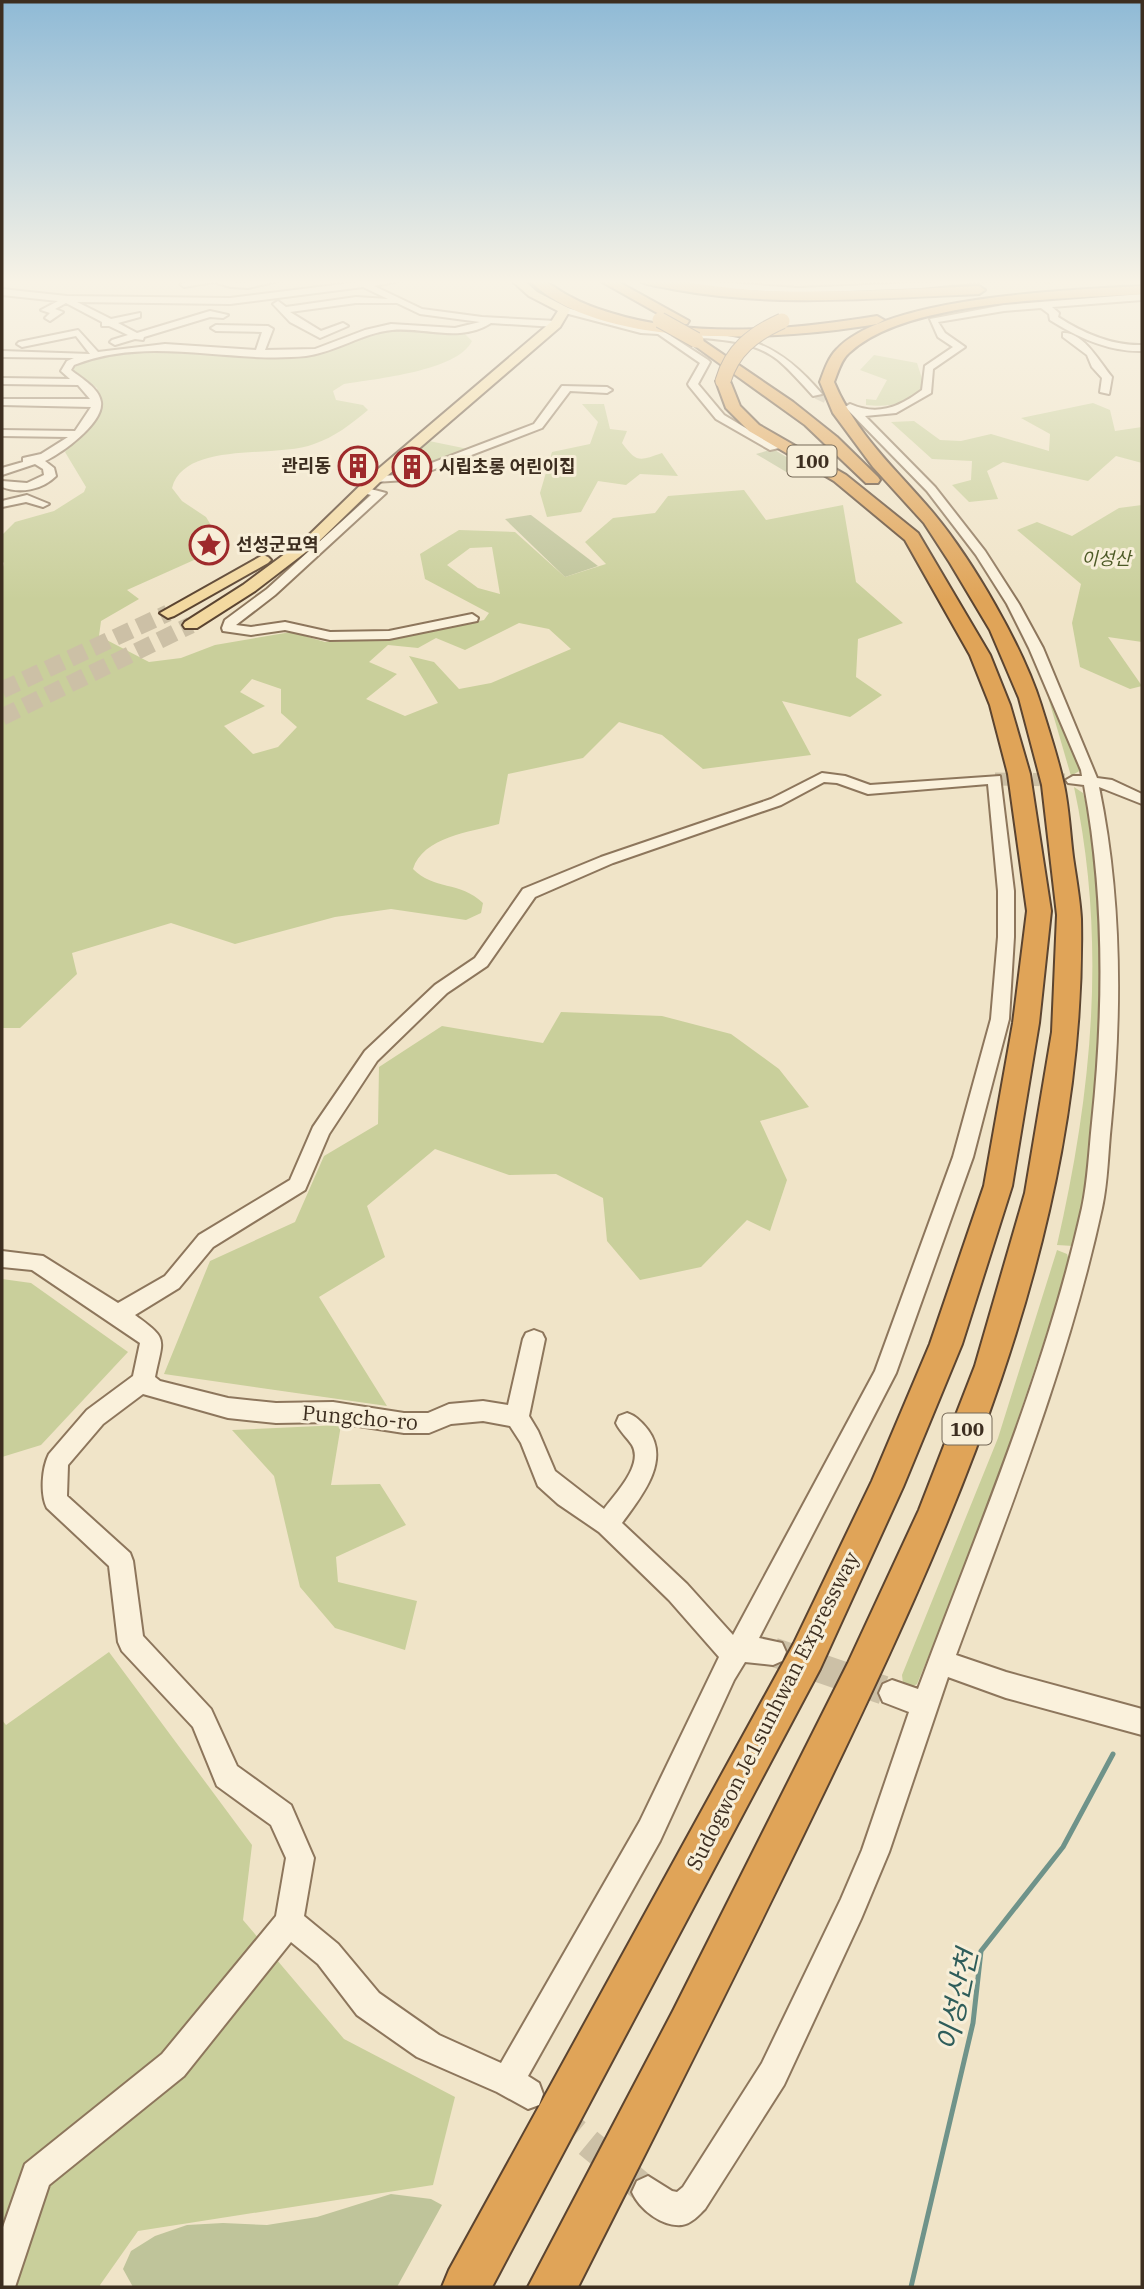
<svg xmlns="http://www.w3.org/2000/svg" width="1144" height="2289" font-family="'IBM Plex Serif','Noto Sans KR',serif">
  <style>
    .green { fill: #c9cf9b; fill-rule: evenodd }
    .cemetery { fill: #bfc49a }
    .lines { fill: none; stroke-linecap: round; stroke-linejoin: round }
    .stream { stroke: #6f938a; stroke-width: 5 }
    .minor-tunnel-far2 { stroke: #ccc0a6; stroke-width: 10; stroke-dasharray: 10 5; stroke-linecap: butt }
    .minor-tunnel-far1 { stroke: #ccc0a6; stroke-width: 13; stroke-dasharray: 13 6; stroke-linecap: butt }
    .minor-tunnel { stroke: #ccc0a6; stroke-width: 29; stroke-dasharray: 29 15; stroke-linecap: butt }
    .major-tunnel { stroke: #ccc0a6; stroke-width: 17; stroke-dasharray: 17 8; stroke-linecap: butt }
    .minor-casing { stroke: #8d765c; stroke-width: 4 }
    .major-casing { stroke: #5b4430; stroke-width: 4 }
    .highway-casing { stroke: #5b4430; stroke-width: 4 }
    .minor { fill: #faf1dc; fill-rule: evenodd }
    .major { fill: #f3d9a0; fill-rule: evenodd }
    .highway { fill: #e0a458; fill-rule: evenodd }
    .highway-bridge-casing { stroke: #5b4430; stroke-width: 17; stroke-linecap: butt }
    .highway-bridge { stroke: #e0a458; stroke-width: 15 }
    .labels { text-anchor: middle; stroke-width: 6; stroke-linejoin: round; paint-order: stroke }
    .far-poi-label { font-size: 18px; font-weight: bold; fill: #3d2e20; stroke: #f7eed8; text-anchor: start }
    .far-park-label { font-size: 18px; font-style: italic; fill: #4d5a26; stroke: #f7eed8 }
    .shield { fill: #f7eed8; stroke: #756857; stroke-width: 2 }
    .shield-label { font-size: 19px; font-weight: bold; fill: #3d2e20 }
    .street-label { font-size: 21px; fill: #3d2e20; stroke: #f7eed8 }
    .near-water-label { font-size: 28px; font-style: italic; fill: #2f5d5a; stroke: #f7eed8 }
  </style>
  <rect width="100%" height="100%" fill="#f0e4c8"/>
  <g class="green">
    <path d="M390,329L465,334L472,341C458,371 374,379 344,384L333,391L336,400L363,405L368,410C351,424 335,437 314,444C276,459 185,440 172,488L182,501L206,517L220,540L203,556L127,590L139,599L101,621L99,636L149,662L181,658L215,645L291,632L325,642L397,639L484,620L489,613L425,579L420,554L459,530L515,532L565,577L606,564L585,542L613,518L655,513L668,496L744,490L766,520L843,505L856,582L903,623L858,639L856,677L882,695L850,717L782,701L811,755L703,769L662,735L619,722L583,758L508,774L499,824C470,832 423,837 413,869C433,890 460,881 483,903L481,913L466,920L391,909L335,917L235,944L171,923L72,953L77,974L20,1028H2V571L4,563L2,561V535L15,522L54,511L84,492L86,487L65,452L101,406L97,388L72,369L76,363L143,350L255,358L312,355ZM492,547L500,594L478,588L447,565L470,548ZM519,623L549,629L571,649L491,683L459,689L434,662L409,656L438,703L405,716L366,699L397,674L369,662L388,645L418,648L436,638L465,650ZM252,679L281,689V713L297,727L278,747L253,754L224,726L265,706L240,692Z"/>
    <path d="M874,355L917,363L925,388C905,403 892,408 866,405V399L876,400L887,380L860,370Z"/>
    <polygon points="1093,403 1110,410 1115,431 1142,427 1142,463 1116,456 1088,481 1003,462 987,471 998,499 969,502 952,485 971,480 972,461 932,459 891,422 914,421 940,440 961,441 991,434 1049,451 1050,434 1021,418"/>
    <path d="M582,404H604L610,429L627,431L622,443C637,463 639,461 662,453L678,476L640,474L626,485L598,481L581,512L547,517L540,493L552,452L590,444L598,422Z"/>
    <polygon points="429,441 468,449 431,463 420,460 428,452 417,450"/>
    <polygon points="1142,505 1142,642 1108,637 1142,686 1130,689 1080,667 1072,623 1081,584 1017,530 1037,522 1072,536 1119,508"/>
    <polygon points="1041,673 1081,770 1071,776"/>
    <path d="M1074,787L1083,793L1094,836L1104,977L1088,1182L1073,1246L1057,1245C1092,1093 1107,941 1074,787Z"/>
    <polygon points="561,1012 662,1016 731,1034 779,1069 809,1107 760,1121 787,1180 770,1231 747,1220 701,1267 640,1280 607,1241 603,1198 556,1174 509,1175 435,1149 367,1206 385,1257 319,1297 387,1406 164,1374 210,1261 295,1222 324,1156 378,1124 379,1067 442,1026 543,1043"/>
    <polygon points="1057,1250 1067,1254 1070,1263 982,1527 917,1684 904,1692 902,1675 998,1438"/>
    <polygon points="2,1279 31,1283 128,1352 41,1445 2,1457"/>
    <polygon points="341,1425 331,1485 380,1484 406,1525 336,1557 338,1582 417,1601 405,1650 335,1628 300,1587 274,1476 232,1430"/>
    <polygon points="109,1652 252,1845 243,1920 344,2039 455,2097 433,2185 138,2231 100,2285 101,2287 2,2287 2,1720 6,1725"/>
  </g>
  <g class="cemetery">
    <polygon points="773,449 805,468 788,473 756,454"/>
    <polygon points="530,515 531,515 598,566 565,577 505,519"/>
    <polygon points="391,2194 431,2199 442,2205 397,2287 133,2287 123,2269 131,2251 155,2236 187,2225 223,2223 267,2225 317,2217"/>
  </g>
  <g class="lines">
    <polyline class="stream" points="911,2287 973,2023 981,1951 1063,1847 1113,1754"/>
    <polyline class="minor-tunnel-far2" points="817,394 850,410"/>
    <polyline class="minor-tunnel-far1" points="995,779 1065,780"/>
    <g class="minor-tunnel">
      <polyline points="773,1652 892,1693"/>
      <polyline points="554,2115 648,2192"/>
    </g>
    <g class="major-tunnel">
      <polyline points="2,690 168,613"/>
      <polyline points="2,717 191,625"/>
    </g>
    <defs>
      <g id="minor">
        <polygon points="198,279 222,279 239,283 287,279 248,288 231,287 214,282 184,287 180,284"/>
        <path d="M383,279H410L374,286L422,309L482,317L556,321L561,324L556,327L491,323C460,343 426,327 392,330C362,333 336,352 306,356C229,364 149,335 74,365L71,370C82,379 99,388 101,402C104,423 62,453 45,461L54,468L56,476C42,490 20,494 2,487V481L27,483L44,475L43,469L35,464L2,475V468L23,462V458L41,454L68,437L2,436V430L75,431L91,407L2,405V399H90L78,385L2,384V378L70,379L61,371L67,361L74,358L2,357V351L90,354L76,336L22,347L17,344L19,342L78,330L98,352L165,344L256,350L262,332L216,331L211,328L216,325L268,326L273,329L265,350L315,349L365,330L391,324L455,328L480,322L420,314L397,303H356L290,312L321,331L343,323L348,326L320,338L290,322L273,304L278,301L286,307L356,297L388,299L363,287L230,304L77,302L111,319L140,313V317L118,323L137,333L210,311L228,315L223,318L210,317L144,337L143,340L135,339L115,345L110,342L112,340L128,335L109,326H102V322L66,303L55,309L63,312L50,321L45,318L50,313L41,310L58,301L2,295V289L67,296L230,298Z"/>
        <polygon points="671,279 798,288 1007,279 921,288 798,293 716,288"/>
        <polygon points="1025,279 1054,279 1050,282"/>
        <path d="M1142,294V300L1052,307L1059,313L1058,317C1083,333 1112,346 1142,345V351C1109,352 1077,337 1050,320L1049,314L1041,308L1004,311L938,322L945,333L965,347L933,369L931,393L896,413L865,416L935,487L985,551L1019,604L1043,648L1097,778L1112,780L1142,794V804L1099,787C1122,898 1122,1011 1111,1124C1108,1151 1108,1181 1102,1208C1069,1361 1010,1508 956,1655L1006,1672L1142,1709V1735L1006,1698L948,1677L889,1852L861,1919L784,2085L705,2209C699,2215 691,2224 682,2225C662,2227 639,2209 632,2192L637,2181L648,2176L672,2191L677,2192L683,2187L762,2063L841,1899L862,1850L909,1712L883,1702L879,1693L883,1684L892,1680L918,1689C977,1531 1045,1373 1082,1208C1088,1180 1089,1151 1092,1123C1104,1010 1105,897 1084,785L1068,783L1066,780L1073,776H1082L1081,770L1029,648L1007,604L976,555L927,491L845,407L850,404C877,416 898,408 922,390L925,366L953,347L938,337L930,319L1004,305Z"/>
        <path d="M564,307C590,314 616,323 643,327C725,340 761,322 822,394L813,396C802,384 791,371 778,360C749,337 706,339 671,336L708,360L710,362L698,384L724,415L779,448L770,450L716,419L689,386L688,384L700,363L658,334L641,333L561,312V308Z"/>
        <path d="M1063,333C1084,332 1100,363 1112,377L1109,394L1100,392L1102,378L1092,367L1087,355L1063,337Z"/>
        <polygon points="562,386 607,387 612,390 607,393 570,391 542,428 406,480 375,482 369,479 375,476 400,475 534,424"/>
        <polygon points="363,487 386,493 275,595 236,625 251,627 285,622 330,632 389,631 472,614 478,618 477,621 389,639 330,640 285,630 251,635 223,631 222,628 225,620 267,589 371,495 359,492 359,488"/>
        <polygon points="27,495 49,504 43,507 26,502 2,507 2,501"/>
        <path d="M822,773L845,776L870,785L1000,776L1014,891V937L1009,1019L973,1157L896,1373L759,1638L782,1643L786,1652L782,1661L773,1665L745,1662L734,1680L660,1841L528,2076L539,2083L543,2094L539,2105L528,2109L497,2092L417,2057L357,2015L318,1964L291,1942L184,2076L49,2185L15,2287H2V2230L25,2164L162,2054L276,1916L286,1858L271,1825L217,1786L193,1727L122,1651L118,1642L109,1566L47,1508C40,1494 42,1468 49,1454L87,1410L133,1376L140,1343L32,1270L2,1267V1251L43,1256L118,1303L165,1276L199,1235L290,1180L313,1127L365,1051L435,985L475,958L523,889L601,857L771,799ZM824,782L837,783L868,794L988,784L998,891V937L991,1019L953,1157L875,1371L733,1635L687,1584L622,1523C641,1497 671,1461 648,1430C642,1422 636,1416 627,1413L619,1416L616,1423C620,1432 627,1437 632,1445C644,1465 615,1494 604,1509L555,1471L538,1431L529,1416L545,1339L542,1333L534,1330L526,1333L523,1339L508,1405L483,1401L449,1404L428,1413H404L333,1402L276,1403L228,1398L160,1381L155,1377C163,1337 169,1340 135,1315L179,1288L213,1247L305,1190L329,1134L377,1061L447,993L487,966L535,897L613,863L781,805ZM143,1394L228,1418L276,1423L333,1422L404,1433H429L451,1424L483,1421L510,1426L521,1443L538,1486L558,1504L599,1532L669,1600L719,1657L640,1821L501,2063L439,2035L379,1993L338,1944L304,1916L314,1858L291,1805L237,1766L211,1709L143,1636L133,1561L130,1553L67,1496L68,1465L103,1424Z"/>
      </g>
      <g id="major">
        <polygon points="510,279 522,279 537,292 568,308 570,310 560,327 380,482 315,545 255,591 197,628 185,628 183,625 185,622 243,585 305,539 370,476 551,322 558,311 529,296"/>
        <polygon points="263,555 268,557 271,560 268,563 174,616 168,618 160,613"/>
      </g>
      <g id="highway">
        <path d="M528,279C549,279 553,288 571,297C583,304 598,309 611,313C695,339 791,330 877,316L884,320L877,324C784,340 600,353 528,279Z"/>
        <polygon points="597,279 613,279 689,321 687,324 677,324"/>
        <path d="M636,279C680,279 725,290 769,291C839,293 909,289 979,286L985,290L979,294C877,298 772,308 672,289C660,286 645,286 636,279Z"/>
        <path d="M1142,286V294C1065,299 906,299 849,353C841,360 838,372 834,382C856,435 898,471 934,514C973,561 1023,647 1041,705C1049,731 1058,758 1064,785C1069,809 1070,833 1073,857C1076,878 1080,899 1081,919C1087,1236 950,1532 815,1811C738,1971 658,2129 578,2287H528L673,2011L848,1663L919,1510L975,1366L1025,1193L1052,1032L1057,915L1042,785L1019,698L990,630L950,563L924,523L873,467L833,413L820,382C824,371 828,358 837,349C887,296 1070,290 1142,286Z"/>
        <polygon points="696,336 793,402 837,437 878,477 880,480 878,483 866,483 805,425 691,343 691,337"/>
        <polygon points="723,377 730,381 740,406 759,425 846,475 918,533 990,655 1010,705 1030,774 1051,911 1039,1023 1012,1186 962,1344 903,1487 820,1669 492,2287 442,2287 449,2270 794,1643 872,1481 930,1344 984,1186 1013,1023 1027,911 1008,774 990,705 970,655 905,540 834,481 749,431 726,408 716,381"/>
      </g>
    </defs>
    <use href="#minor" class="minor-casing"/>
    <use href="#major" class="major-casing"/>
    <use href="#highway" class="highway-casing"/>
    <use href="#minor" class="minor"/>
    <use href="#major" class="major"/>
    <use href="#highway" class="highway"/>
    <defs>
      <g id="highway-bridge">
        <polyline points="660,320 696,340"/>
        <path d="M723,381C732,350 753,334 782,321"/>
      </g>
    </defs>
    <use href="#highway-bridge" class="highway-bridge-casing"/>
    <use href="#highway-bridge" class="highway-bridge"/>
  </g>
  <linearGradient id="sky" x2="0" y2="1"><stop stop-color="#8fbad6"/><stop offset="0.47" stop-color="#f8f3e6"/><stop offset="1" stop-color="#f8f3e6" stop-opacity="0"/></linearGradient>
  <rect width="1144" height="600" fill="url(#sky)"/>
  <defs>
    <symbol id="building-ring" viewBox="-11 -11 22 22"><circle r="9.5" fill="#f7eed8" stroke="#9e2a2b" stroke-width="1.5"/><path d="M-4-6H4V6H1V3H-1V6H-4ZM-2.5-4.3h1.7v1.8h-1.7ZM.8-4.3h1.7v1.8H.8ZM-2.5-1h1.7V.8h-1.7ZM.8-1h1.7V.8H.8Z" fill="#9e2a2b"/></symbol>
    <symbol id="sight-ring" viewBox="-11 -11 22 22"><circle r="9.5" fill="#f7eed8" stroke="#9e2a2b" stroke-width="1.5"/><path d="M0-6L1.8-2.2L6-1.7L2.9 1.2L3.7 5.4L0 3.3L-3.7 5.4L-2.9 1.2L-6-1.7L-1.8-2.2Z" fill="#9e2a2b"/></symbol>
  </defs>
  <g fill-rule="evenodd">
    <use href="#building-ring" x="336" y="444" width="44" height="44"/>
    <use href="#building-ring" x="390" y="445" width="44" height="44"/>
    <use href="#sight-ring" x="187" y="523" width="44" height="44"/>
  </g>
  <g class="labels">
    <g class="far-poi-label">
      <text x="331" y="472" text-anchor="end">관리동</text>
      <text x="439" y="473">시립초롱 어린이집</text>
      <text x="236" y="551">선성군묘역</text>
    </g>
    <g class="far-park-label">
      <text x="1106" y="565">이성산</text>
    </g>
    <g class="shield">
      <rect x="787.5" y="445.5" width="49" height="31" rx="5"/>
      <rect x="942.5" y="1413.5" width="49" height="31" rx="5"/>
    </g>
    <g class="shield-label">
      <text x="812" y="468">100</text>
      <text x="967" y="1436">100</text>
    </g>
    <g class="street-label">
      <text transform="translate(360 1418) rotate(5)" y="7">Pungcho-ro</text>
      <text transform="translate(773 1711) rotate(-63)" y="7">Sudogwon Je1sunhwan Expressway</text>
    </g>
    <g class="near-water-label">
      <text transform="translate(957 2000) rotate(-78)" y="10">이성산천</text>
    </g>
  </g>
  <rect width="1144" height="2289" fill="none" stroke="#3d2e20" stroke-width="7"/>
</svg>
